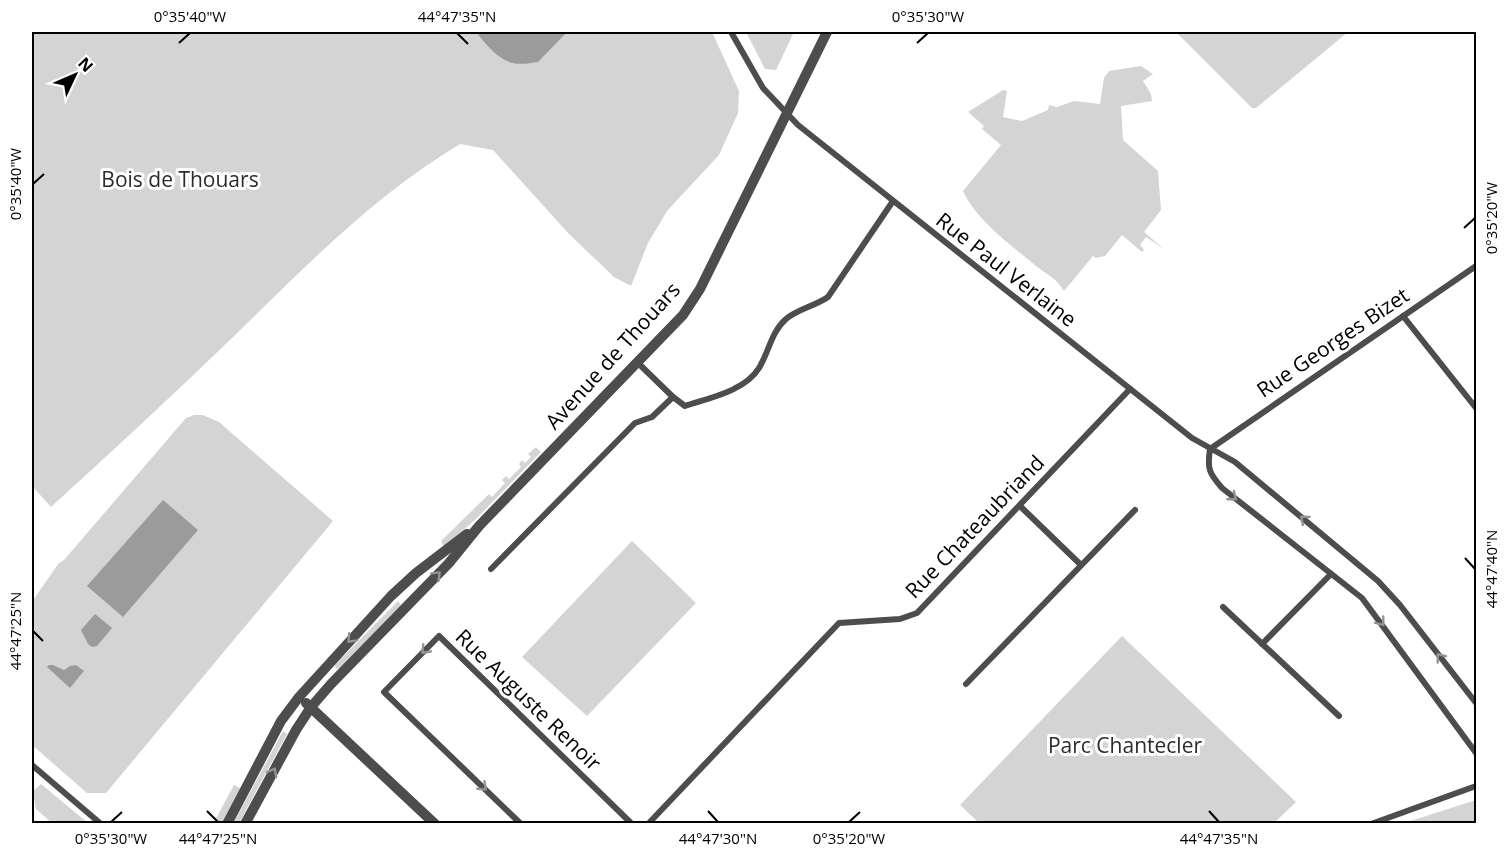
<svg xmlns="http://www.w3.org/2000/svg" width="1508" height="855" font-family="'Open Sans',sans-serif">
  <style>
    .green { fill: #d4d4d4 }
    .water { fill: #9b9b9b }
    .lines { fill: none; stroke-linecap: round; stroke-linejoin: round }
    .minor { stroke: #4d4d4d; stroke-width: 6 }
    .tertiary { stroke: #4d4d4d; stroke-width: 10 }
    .oneway { stroke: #949494 }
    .ticks { fill: none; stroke: #000; stroke-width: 2 }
    .labels { text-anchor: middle; stroke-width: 6; stroke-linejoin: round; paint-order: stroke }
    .park-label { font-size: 21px; fill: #2b2b2b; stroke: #fff }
    .street-label { font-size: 21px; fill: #000; stroke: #fff }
    .neatline { fill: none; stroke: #000; stroke-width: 2 }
    .ticks-label { font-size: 15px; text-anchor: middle; fill: #000 }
  </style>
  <rect width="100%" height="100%" fill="#fff"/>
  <g class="green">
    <path d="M32,32H712L739,91L738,113L719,155L667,211L648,243L631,286L614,277L568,233L493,150L460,144C373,196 303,269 231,339C172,396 112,451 51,507L32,486Z"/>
    <polygon points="746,32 794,32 776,70 765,69"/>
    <polygon points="1176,32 1348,32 1256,108 1252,108"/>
    <path d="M1141,66L1153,74L1143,81L1151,94L1152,101L1121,106L1123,140L1158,171L1161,210L1144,232L1164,249L1146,237L1140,245L1144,250L1142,252L1122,235L1105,256L1096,258L1093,256L1064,291C1055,277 1049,276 1036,266C1011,245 977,221 963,191L1001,145L982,129L984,126L968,112L1003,90L1007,91L1003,117L1022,121L1048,110L1049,105L1057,107L1074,101L1100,104L1104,78L1109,71Z"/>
    <polygon points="194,415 203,415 219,422 333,521 106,793 87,793 32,745 32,602 58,564 64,560 186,418"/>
    <polygon points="536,447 541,452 477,518 444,547 441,541 489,494 492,497 505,483 502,480 506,476 509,479 521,467 519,464 522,460 525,463 531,457 528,454"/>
    <polygon points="632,541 696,603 587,716 522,657"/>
    <polygon points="398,601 401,605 339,669 335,668 335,665"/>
    <polygon points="1122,636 1296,802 1274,823 979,823 960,805"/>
    <polygon points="283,731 287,734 239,823 233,824"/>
    <polygon points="41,784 88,823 52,823 36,809 33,791"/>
    <polygon points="234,785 240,788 222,823 213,824"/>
    <polygon points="1476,800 1476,823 1404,823"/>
  </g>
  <g class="water">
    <path d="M476,32H567L538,62C530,63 521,65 513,63C498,60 485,43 476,32Z"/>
    <polygon points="163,500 198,530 123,617 87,586"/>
    <polygon points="95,614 112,628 97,646 92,647 88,644 81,630"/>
    <polygon points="49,665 53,665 64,670 70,666 76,665 84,671 70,688 47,667"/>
  </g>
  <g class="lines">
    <g class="minor">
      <polyline points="731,32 763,88 798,125 1192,438 1235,462 1378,581 1400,605 1476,703"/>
      <polyline points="1403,316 1476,408"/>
      <path d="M673,397L685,406C709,398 745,391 759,368C769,352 771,332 786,319C798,309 815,306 828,297L893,201"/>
      <path d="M1210,449C1207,469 1209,473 1222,488L1362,598L1476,753"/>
      <polyline points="1210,449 1476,266"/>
      <polyline points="1020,506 1081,565"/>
      <polyline points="491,569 635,423 652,417 673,397 637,362"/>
      <polyline points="1223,607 1339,716"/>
      <polyline points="1262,644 1331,574"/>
      <polyline points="966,684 1135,510"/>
      <polyline points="32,765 101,824"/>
      <polyline points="521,824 384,692 439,636 632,824"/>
      <polyline points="648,824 839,623 900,619 917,613 1130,389"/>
      <polyline points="1371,824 1476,786"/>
    </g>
    <g class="tertiary">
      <polyline points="306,703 435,824"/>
      <polyline points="227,824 281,721 299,697 391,596 416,573 467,534"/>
      <polyline points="245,824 296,730 311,707 331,684 449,563 479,526 683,315 700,289 827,32"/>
    </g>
  </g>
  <defs><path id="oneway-chevron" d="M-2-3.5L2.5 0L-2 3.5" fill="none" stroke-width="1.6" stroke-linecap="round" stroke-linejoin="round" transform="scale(1.5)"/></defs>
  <g class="oneway">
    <use href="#oneway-chevron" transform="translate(1233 497) rotate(38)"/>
    <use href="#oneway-chevron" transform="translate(1304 519) rotate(-140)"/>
    <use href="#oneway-chevron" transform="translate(437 575) rotate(-45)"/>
    <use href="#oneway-chevron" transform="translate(1381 622) rotate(52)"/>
    <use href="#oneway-chevron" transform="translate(351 639) rotate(133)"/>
    <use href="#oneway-chevron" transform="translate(425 650) rotate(134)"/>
    <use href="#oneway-chevron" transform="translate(1440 657) rotate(-128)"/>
    <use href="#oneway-chevron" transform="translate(273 772) rotate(-61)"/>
    <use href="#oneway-chevron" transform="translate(483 787) rotate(44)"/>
  </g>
  <path class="ticks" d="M457,33L468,44M179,43L190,33M917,43L928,33M33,184L44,174M1464,228L1475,218M1465,558L1475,569M33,631L43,641M207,811L218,822M708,811L718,822M1209,811L1219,822M111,822L122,812M849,822L860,812"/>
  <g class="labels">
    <g class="park-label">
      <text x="180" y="187">Bois de Thouars</text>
      <text x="1125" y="753">Parc Chantecler</text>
    </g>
    <g class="street-label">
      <text transform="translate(1006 270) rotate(38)" y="7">Rue Paul Verlaine</text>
      <text transform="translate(1333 343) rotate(-34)" y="7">Rue Georges Bizet</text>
      <text transform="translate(613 356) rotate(-48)" y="7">Avenue de Thouars</text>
      <text transform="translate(975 527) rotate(-46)" y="7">Rue Chateaubriand</text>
      <text transform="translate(528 700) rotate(44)" y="7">Rue Auguste Renoir</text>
    </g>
  </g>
  <rect width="1508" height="855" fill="none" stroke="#ffffff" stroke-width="66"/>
  <g transform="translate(75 75) rotate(46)" stroke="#ffffff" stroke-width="4.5" paint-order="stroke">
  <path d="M0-4.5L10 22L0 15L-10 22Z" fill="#000000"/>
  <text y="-9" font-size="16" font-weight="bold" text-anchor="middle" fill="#000000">N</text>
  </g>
  <rect x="33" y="33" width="1442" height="789" class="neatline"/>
  <g class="ticks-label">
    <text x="190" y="22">0°35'40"W</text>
    <text x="457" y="22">44°47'35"N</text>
    <text x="928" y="22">0°35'30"W</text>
    <text transform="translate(16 184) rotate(-90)" y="5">0°35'40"W</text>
    <text transform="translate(1492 218) rotate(-90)" y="5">0°35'20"W</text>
    <text transform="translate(1492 569) rotate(-90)" y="5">44°47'40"N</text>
    <text transform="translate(16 631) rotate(-90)" y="5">44°47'25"N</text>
    <text x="111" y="844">0°35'30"W</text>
    <text x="218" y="844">44°47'25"N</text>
    <text x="718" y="844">44°47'30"N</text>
    <text x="849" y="844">0°35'20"W</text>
    <text x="1219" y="844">44°47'35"N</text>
  </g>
</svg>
